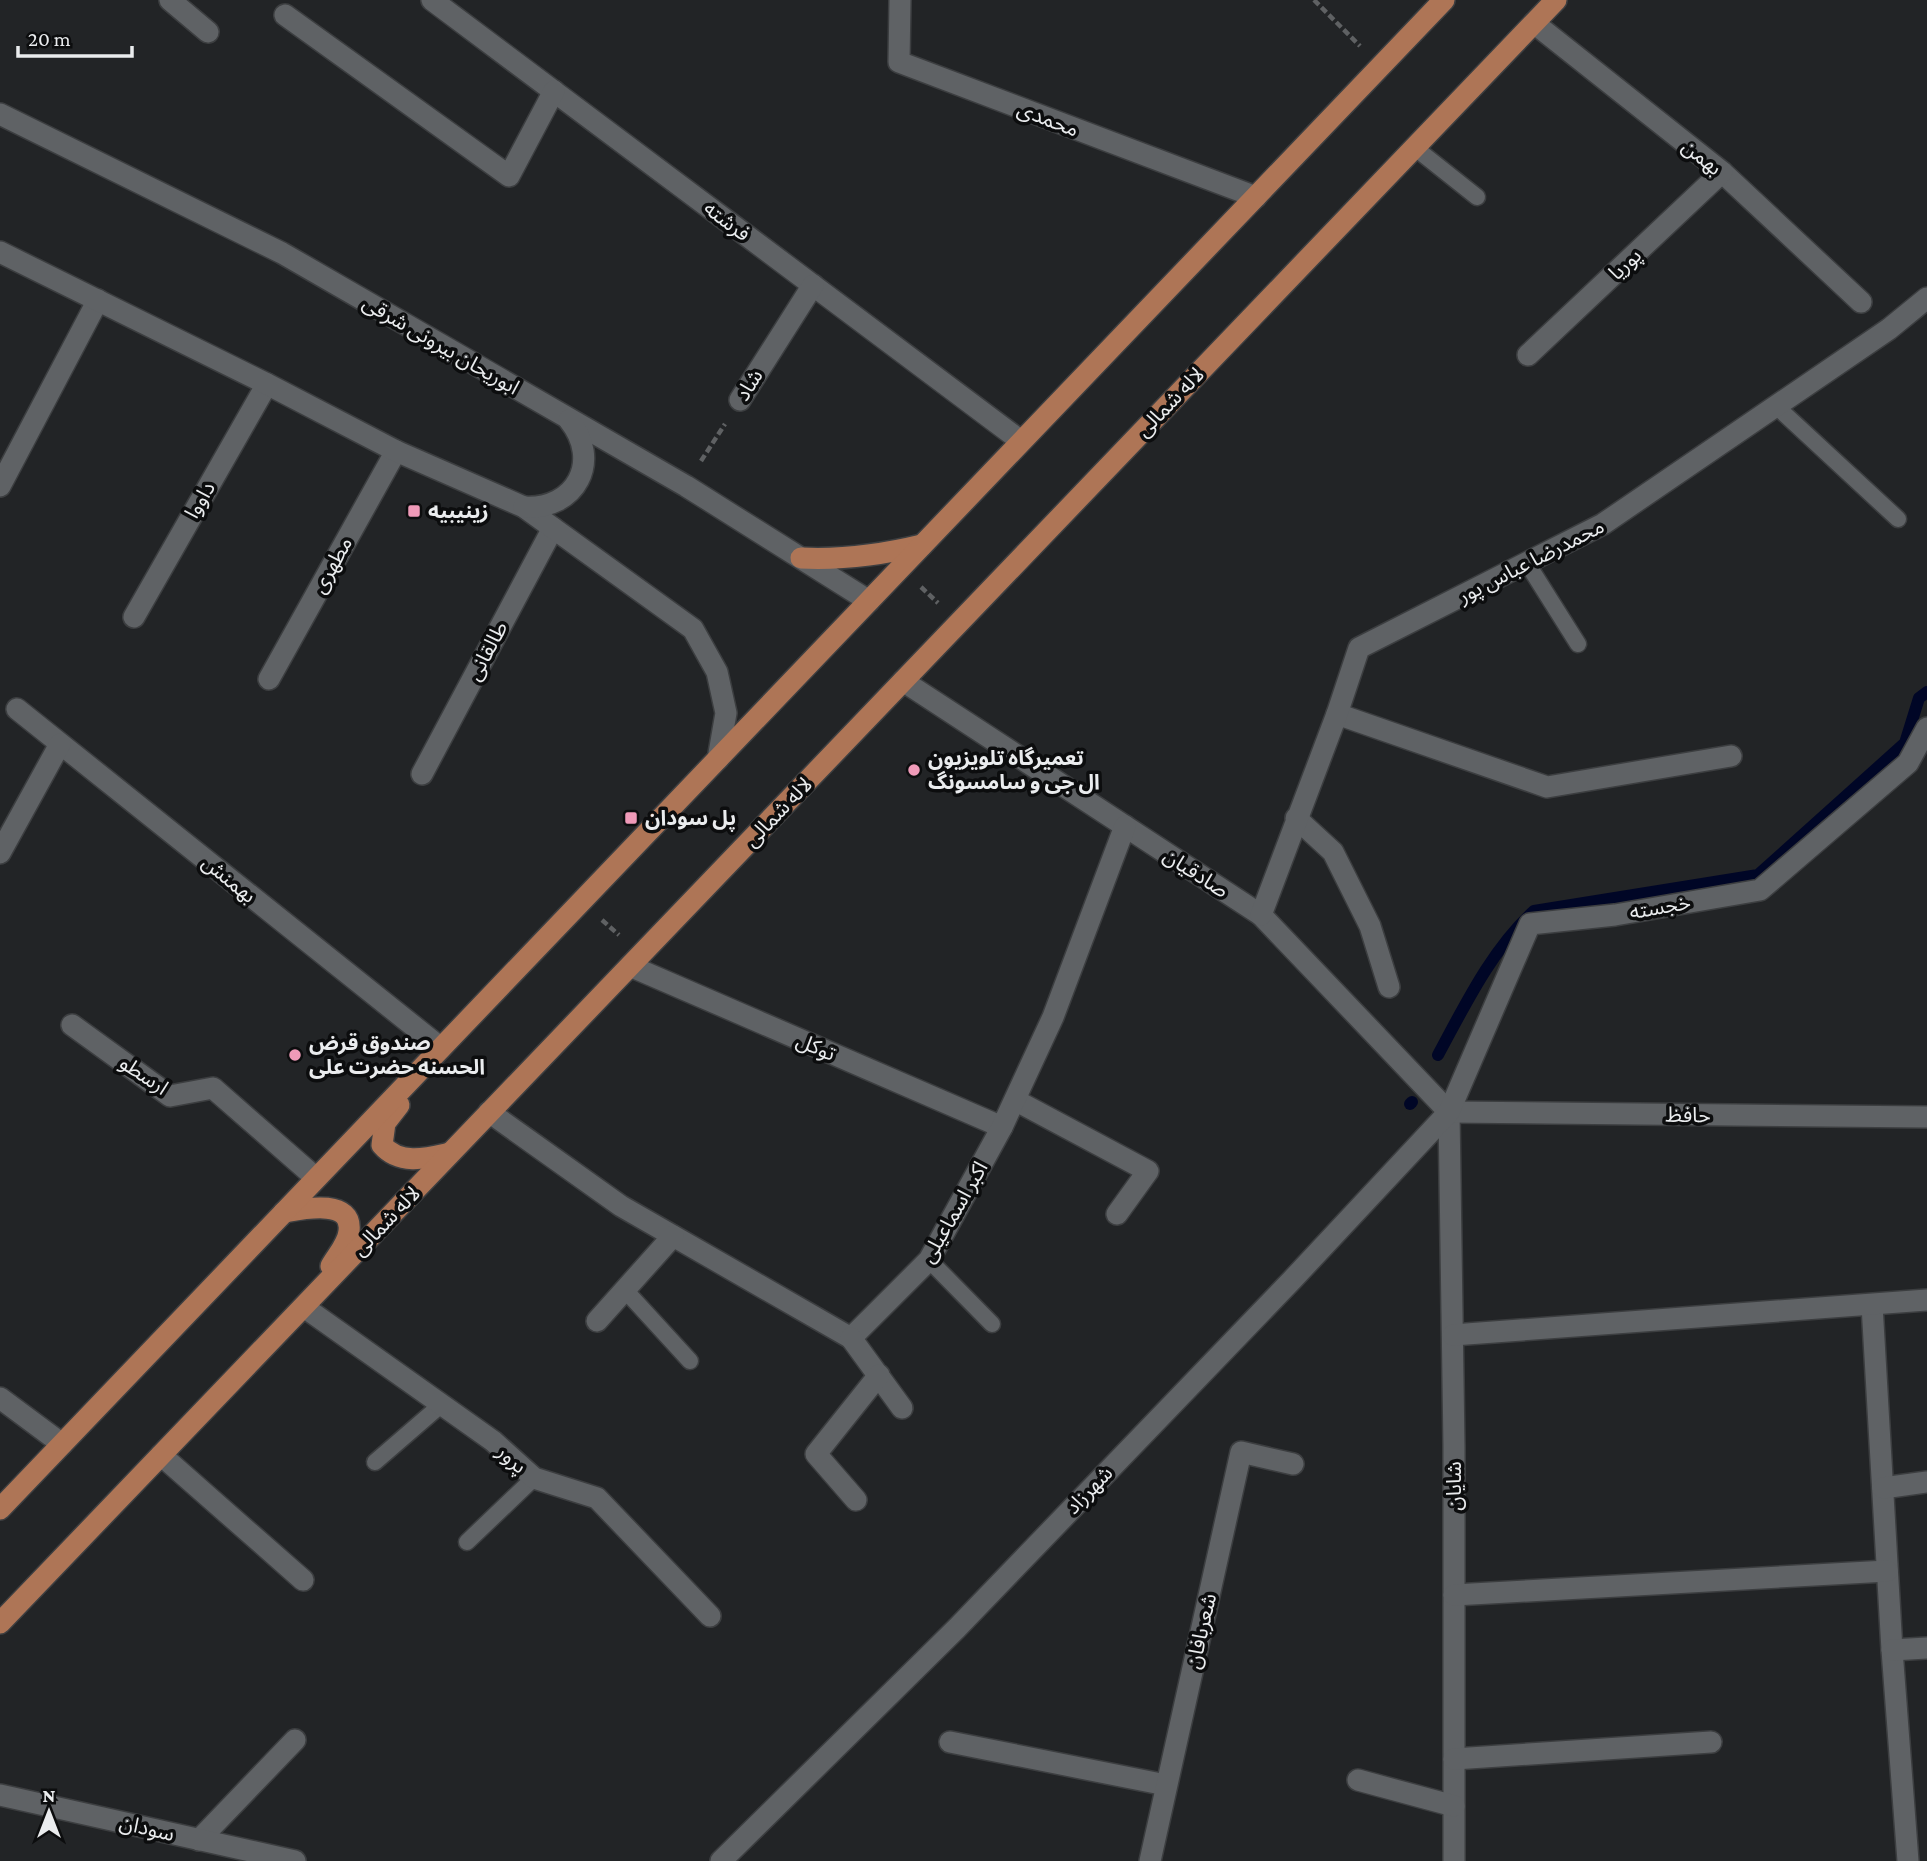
<svg xmlns="http://www.w3.org/2000/svg" width="1927" height="1861" font-family="'Crimson Pro','Noto Sans Arabic',serif">
  <style>
    .lines { fill: none; stroke-linecap: round; stroke-linejoin: round }
    .stream { stroke: #000626; stroke-width: 12 }
    .service-casing { stroke: #3c3e40; stroke-width: 19 }
    .minor-casing { stroke: #3c3e40; stroke-width: 24 }
    .tertiary-casing { stroke: #3c3e40; stroke-width: 24 }
    .secondary-casing { stroke: #3c3e40; stroke-width: 24 }
    .primary-casing { stroke: #3c3e40; stroke-width: 24 }
    .path { stroke: #5f6163; stroke-width: 4.5; stroke-dasharray: 7 3.5; stroke-linecap: butt }
    .service { stroke: #5f6265; stroke-width: 16 }
    .minor { stroke: #5f6265; stroke-width: 21 }
    .tertiary { stroke: #5f6265; stroke-width: 21 }
    .secondary { stroke: #5f6265; stroke-width: 21 }
    .primary { stroke: #ae7556; stroke-width: 21 }
    .poi-dot { fill: #ef9ab8; stroke: #0c0d0e; stroke-width: 2.5 }
    .labels { text-anchor: middle; stroke-width: 7; stroke-linejoin: round; paint-order: stroke }
    .street-label { font-size: 21px; fill: #eaecee; stroke: #0c0d0e }
    .poi-label { font-size: 21px; font-weight: bold; fill: #eaecee; stroke: #0c0d0e; text-anchor: start }
  </style>
  <rect width="100%" height="100%" fill="#222426"/>
  <g class="lines">
    <g class="stream">
      <path d="M1438,1055C1465,1005 1492,949 1534,911L1758,875L1905,743L1919,698L1927,692"/>
      <polyline points="1410,1104 1412,1102"/>
    </g>
    <defs>
      <g id="service">
        <polyline points="1414,147 1477,197"/>
        <polyline points="1776,406 1898,519"/>
        <polyline points="1527,563 1578,644"/>
        <polyline points="929,1260 992,1324"/>
        <polyline points="625,1290 690,1361"/>
        <polyline points="375,1462 442,1404"/>
        <polyline points="467,1542 534,1478"/>
      </g>
      <g id="minor">
        <polyline points="170,0 208,32"/>
        <polyline points="432,0 1021,441"/>
        <polyline points="900,0 899,62 1256,197"/>
        <polyline points="285,15 509,176 554,91"/>
        <polyline points="1534,23 1722,172 1861,302"/>
        <polyline points="1528,355 1722,172"/>
        <polyline points="740,400 813,285"/>
        <polyline points="0,486 98,300"/>
        <polyline points="134,617 267,384"/>
        <polyline points="269,679 396,451"/>
        <polyline points="903,681 1261,915 1449,1112"/>
        <polyline points="17,709 441,1048"/>
        <polyline points="1337,714 1547,787 1731,756"/>
        <polyline points="422,774 553,528"/>
        <polyline points="1296,818 1333,852 1370,926 1389,987"/>
        <polyline points="0,853 60,744"/>
        <polyline points="1261,915 1337,714 1359,648 1603,524 1889,329 1927,298"/>
        <polyline points="630,966 1002,1127"/>
        <polyline points="72,1025 170,1096 213,1088 316,1178"/>
        <polyline points="1015,1100 1148,1171 1117,1214"/>
        <polyline points="489,1112 621,1206 851,1338 929,1260 1002,1127 1053,1017 1125,826"/>
        <polyline points="1449,1112 1454,1446 1454,1861"/>
        <polyline points="1449,1112 1927,1117"/>
        <polyline points="1872,1305 1892,1650 1908,1861"/>
        <polyline points="304,1307 493,1441 534,1478 597,1498 710,1616"/>
        <polyline points="597,1321 673,1236"/>
        <polyline points="1453,1335 1927,1300"/>
        <polyline points="851,1338 902,1408"/>
        <polyline points="161,1455 303,1580"/>
        <polyline points="1883,1488 1927,1482"/>
        <polyline points="856,1500 816,1454 879,1375"/>
        <polyline points="1454,1595 1887,1571"/>
        <polyline points="1892,1650 1927,1648"/>
        <polyline points="950,1742 1166,1785"/>
        <polyline points="1454,1759 1711,1742"/>
        <polyline points="1358,1780 1454,1806"/>
        <polyline points="199,1840 295,1740"/>
        <polyline points="721,1861 957,1628 1292,1280 1449,1112 1530,924 1615,915 1760,890 1908,763 1927,728"/>
        <polyline points="1150,1861 1241,1452 1293,1464"/>
      </g>
      <g id="tertiary">
        <polyline points="0,1398 62,1444"/>
        <polyline points="0,1795 295,1861"/>
      </g>
      <g id="secondary">
        <polyline points="0,114 282,253 686,486 869,601"/>
        <polyline points="0,252 267,384 396,451 524,507 553,528 693,629 717,672 726,713 718,759"/>
        <path d="M524,507C576,510 602,461 569,420"/>
      </g>
      <g id="primary">
        <path d="M801,558C843,560 881,555 922,545"/>
        <path d="M399,1105L385,1123L382,1145C400,1166 428,1158 450,1153"/>
        <path d="M284,1212C302,1209 353,1198 349,1231C348,1244 337,1255 331,1266"/>
        <polyline points="0,1509 1444,0"/>
        <polyline points="0,1623 1556,0"/>
      </g>
    </defs>
    <use href="#service" class="service-casing"/>
    <use href="#minor" class="minor-casing"/>
    <use href="#tertiary" class="tertiary-casing"/>
    <use href="#secondary" class="secondary-casing"/>
    <use href="#primary" class="primary-casing"/>
    <g class="path">
      <polyline points="1314,0 1360,46"/>
      <polyline points="701,461 725,424"/>
      <polyline points="921,587 938,603"/>
      <polyline points="602,920 619,935"/>
    </g>
    <use href="#service" class="service"/>
    <use href="#minor" class="minor"/>
    <use href="#tertiary" class="tertiary"/>
    <use href="#secondary" class="secondary"/>
    <use href="#primary" class="primary"/>
  </g>
  <g class="poi-dot">
    <rect x="407" y="504" width="14" height="14" rx="3.5"/>
    <circle cx="914" cy="770" r="7"/>
    <rect x="624" y="811" width="14" height="14" rx="3.5"/>
    <circle cx="295" cy="1055" r="7"/>
  </g>
  <g class="labels">
    <g class="street-label">
      <text transform="translate(1048 119) rotate(21)" y="7">محمدی</text>
      <text transform="translate(1702 157) rotate(39)" y="7">بهمن</text>
      <text transform="translate(727 221) rotate(37)" y="7">فرشته</text>
      <text transform="translate(1625 264) rotate(-43)" y="7">پوریا</text>
      <text transform="translate(441 345) rotate(30)" y="7">ابوریحان بیرونی شرقی</text>
      <text transform="translate(749 385) rotate(-58)" y="7">شاد</text>
      <text transform="translate(1170 402) rotate(-46)" y="7">لاله شمالی</text>
      <text transform="translate(200 500) rotate(-60)" y="7">داووا</text>
      <text transform="translate(1531 561) rotate(-27)" y="7">محمدرضا عباس پور</text>
      <text transform="translate(332 565) rotate(-61)" y="7">مطهری</text>
      <text transform="translate(487 651) rotate(-62)" y="7">طالقانی</text>
      <text transform="translate(778 812) rotate(-46)" y="7">لاله شمالی</text>
      <text transform="translate(1196 873) rotate(33)" y="7">صادقیان</text>
      <text transform="translate(229 879) rotate(39)" y="7">بهمنش</text>
      <text transform="translate(1660 907) rotate(-10)" y="7">خجسته</text>
      <text transform="translate(816 1047) rotate(23)" y="7">توکل</text>
      <text transform="translate(144 1075) rotate(34)" y="7">ارسطو</text>
      <text transform="translate(1688 1115) rotate(1)" y="7">حافظ</text>
      <text transform="translate(954 1212) rotate(-60)" y="7">اکبر اسماعیلی</text>
      <text transform="translate(386 1221) rotate(-46)" y="7">لاله شمالی</text>
      <text transform="translate(512 1459) rotate(42)" y="7">پرور</text>
      <text transform="translate(1454 1486) rotate(-90)" y="7">شایان</text>
      <text transform="translate(1089 1490) rotate(-46)" y="7">شهرزاد</text>
      <text transform="translate(1201 1631) rotate(-77)" y="7">شعربافان</text>
      <text transform="translate(147 1828) rotate(13)" y="7">سودان</text>
    </g>
    <g class="poi-label">
      <text x="428" y="518">زینیبیه</text>
      <text x="928" y="765">تعمیرگاه تلویزیون<tspan x="928" dy="24">ال جی و سامسونگ</tspan></text>
      <text x="645" y="825">پل سودان</text>
      <text x="309" y="1050">صندوق قرض<tspan x="309" dy="24">الحسنه حضرت علی</tspan></text>
    </g>
  </g>
  <g transform="translate(49 1812)" stroke="#0c0d0e" stroke-width="5" paint-order="stroke">
  <path d="M0-5L12 26L0 18L-12 26Z" fill="#eaecee"/>
  <text y="-10" font-size="19" font-weight="bold" text-anchor="middle" fill="#eaecee">N</text>
  </g>
  <path d="M18 46v10h114v-10" fill="none" stroke="#eaecee" stroke-width="3.5"/>
  <text x="28" y="46" font-size="21" fill="#eaecee" stroke="#0c0d0e" stroke-width="5" paint-order="stroke">20 m</text>
</svg>
